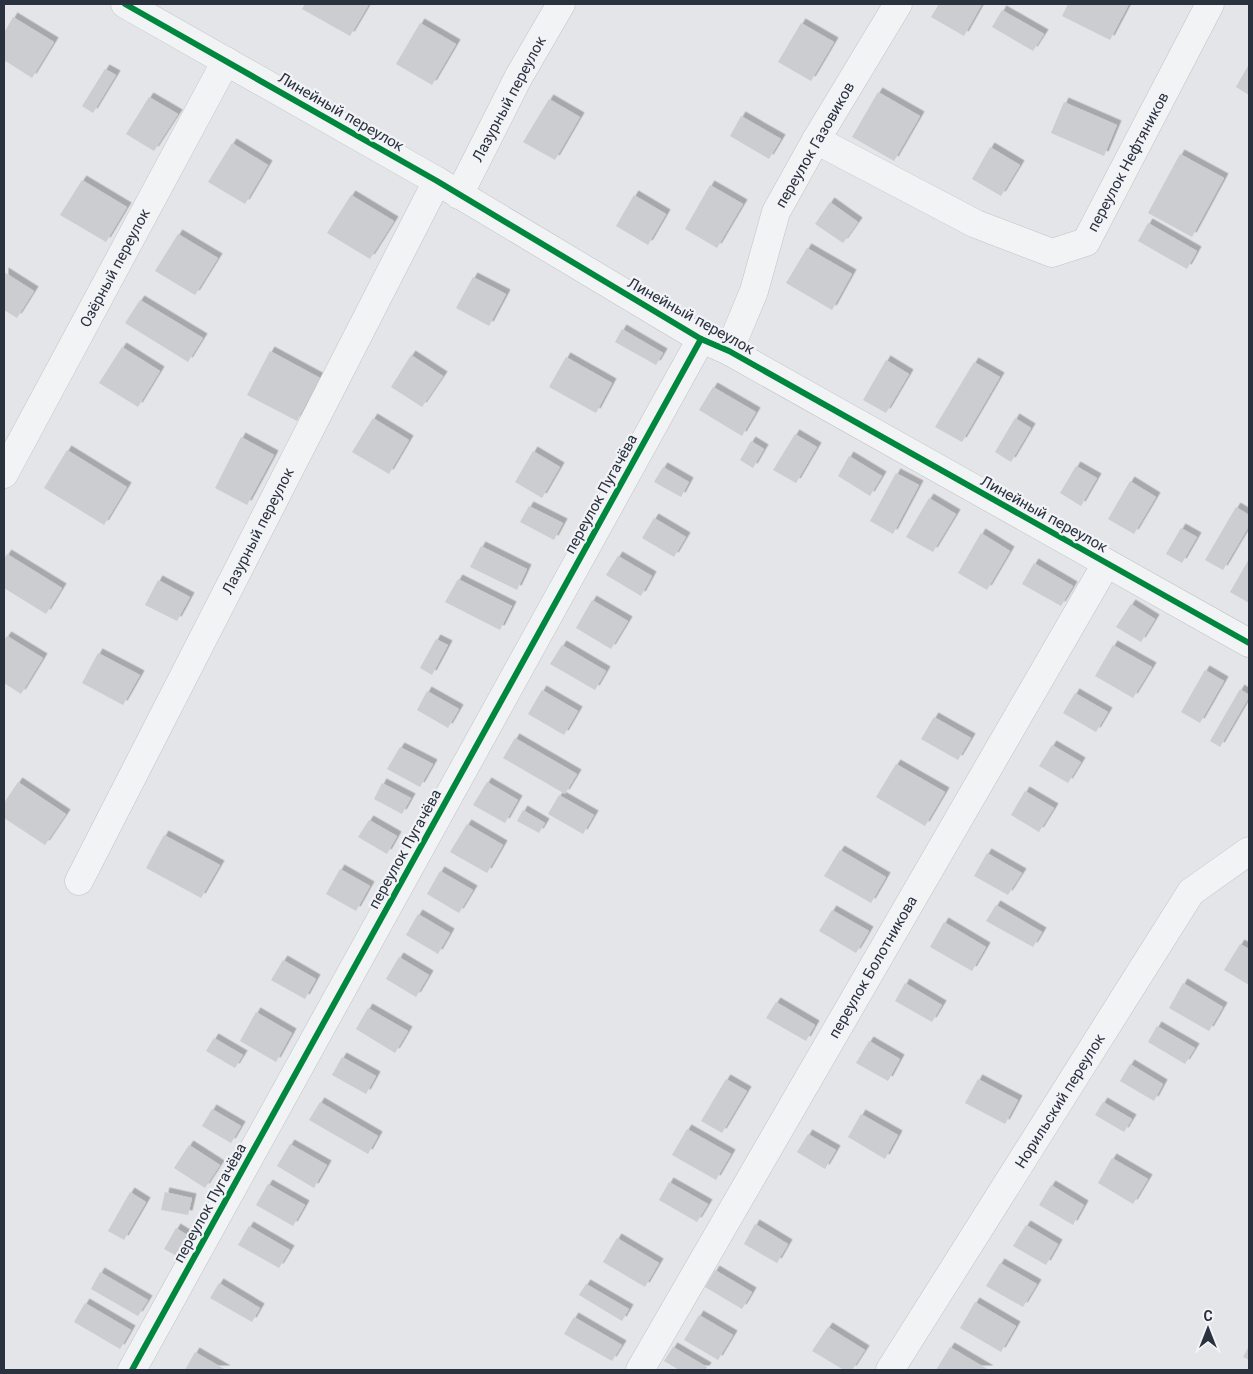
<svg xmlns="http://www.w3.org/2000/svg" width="1253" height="1374" font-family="Roboto,sans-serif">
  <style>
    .building { fill: #cbcdd0; filter: url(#shadow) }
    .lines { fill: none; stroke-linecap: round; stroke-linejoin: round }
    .street-casing { stroke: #c1c3c6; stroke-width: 29 }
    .street { stroke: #f2f3f4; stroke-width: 28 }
    .cycleway-casing { stroke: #f1f3f6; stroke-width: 9 }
    .cycleway { stroke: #00873e; stroke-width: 6 }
    .labels { text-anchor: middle; stroke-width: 4.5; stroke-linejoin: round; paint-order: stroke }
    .street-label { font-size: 15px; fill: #2b323f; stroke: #f1f3f6 }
  </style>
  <defs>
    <filter id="shadow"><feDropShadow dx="4.5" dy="-4.5" stdDeviation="0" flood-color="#0004"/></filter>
  </defs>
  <rect width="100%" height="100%" fill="#e3e5e8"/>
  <g class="building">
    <polygon points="305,4 369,4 350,36 302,9"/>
    <polygon points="939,4 982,4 964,36 931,17"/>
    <polygon points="1068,4 1129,4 1110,40 1062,16"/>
    <polygon points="1002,10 1044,34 1033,51 992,27"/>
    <polygon points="13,17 54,42 32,78 4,60 4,33"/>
    <polygon points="420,23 456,44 432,85 396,64"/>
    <polygon points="801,23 834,42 811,81 778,62"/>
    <polygon points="1249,64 1249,95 1236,87"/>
    <polygon points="105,69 116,75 93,113 82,106"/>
    <polygon points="878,92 920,116 894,161 852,137"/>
    <polygon points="149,97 178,114 154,151 126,134"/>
    <polygon points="549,99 580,117 555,160 523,142"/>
    <polygon points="1064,102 1117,125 1104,156 1051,133"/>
    <polygon points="741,116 781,139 769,159 730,136"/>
    <polygon points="232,143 268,165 245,204 208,182"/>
    <polygon points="990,147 1020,165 1001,196 972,179"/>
    <polygon points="1180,154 1224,178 1192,237 1148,213"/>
    <polygon points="82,180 127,207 106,242 60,215"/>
    <polygon points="710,185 743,204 717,248 685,229"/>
    <polygon points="351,195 394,221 370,259 327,233"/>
    <polygon points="634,195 666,214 648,245 616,226"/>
    <polygon points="830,202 858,222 843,243 815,224"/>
    <polygon points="1148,223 1197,251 1187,269 1138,241"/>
    <polygon points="178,234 218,258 195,295 155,271"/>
    <polygon points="807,248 852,274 832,310 786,283"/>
    <polygon points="4,272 34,291 17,318 4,310"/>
    <polygon points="473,277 506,294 489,326 456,308"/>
    <polygon points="140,300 203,338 188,362 125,323"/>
    <polygon points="622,329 663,353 656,365 615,342"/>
    <polygon points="122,347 160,371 138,407 99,383"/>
    <polygon points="270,351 320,378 297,421 247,395"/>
    <polygon points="411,355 443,376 422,407 391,387"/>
    <polygon points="566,357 612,383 596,413 549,387"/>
    <polygon points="886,360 909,374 886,413 863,400"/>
    <polygon points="974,362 1000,377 962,442 935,427"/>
    <polygon points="713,387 756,412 742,436 699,410"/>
    <polygon points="373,418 409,440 389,474 352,452"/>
    <polygon points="1015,418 1031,428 1011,462 995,452"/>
    <polygon points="795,434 817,447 796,483 773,470"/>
    <polygon points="241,437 274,455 247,505 215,488"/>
    <polygon points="751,441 764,449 753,468 740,460"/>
    <polygon points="67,450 127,487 104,525 44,488"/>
    <polygon points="533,451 560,467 542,498 515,482"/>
    <polygon points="849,456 882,476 870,496 838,476"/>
    <polygon points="1076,466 1097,478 1081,506 1060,493"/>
    <polygon points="663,467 689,482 681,497 654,482"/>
    <polygon points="896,473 919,485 893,534 870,521"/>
    <polygon points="1130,481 1156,497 1134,534 1108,519"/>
    <polygon points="929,498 956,514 933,552 906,537"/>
    <polygon points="529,506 563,523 554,540 520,522"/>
    <polygon points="1236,507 1249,515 1249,526 1223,570 1205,560"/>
    <polygon points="654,518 686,537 674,557 642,538"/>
    <polygon points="1181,528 1197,537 1182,563 1166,554"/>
    <polygon points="981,533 1010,551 987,590 958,573"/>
    <polygon points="481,546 527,569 517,590 470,567"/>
    <polygon points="7,554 62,588 46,614 4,588 4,559"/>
    <polygon points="618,556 652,576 641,596 606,575"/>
    <polygon points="1249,559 1249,603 1230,592"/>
    <polygon points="1034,563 1073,586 1061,606 1022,584"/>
    <polygon points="458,579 512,606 500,630 445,602"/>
    <polygon points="158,580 190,597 177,621 145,605"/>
    <polygon points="592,600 628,621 611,649 576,628"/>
    <polygon points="1131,604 1155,619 1141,642 1116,627"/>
    <polygon points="7,636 43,658 21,694 4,683 4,640"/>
    <polygon points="436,639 448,645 432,675 420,668"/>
    <polygon points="562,645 606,671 595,690 550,664"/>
    <polygon points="1113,645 1152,667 1133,698 1095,676"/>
    <polygon points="98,653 140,675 123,705 82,683"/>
    <polygon points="1205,670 1224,681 1200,723 1181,712"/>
    <polygon points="1240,689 1249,695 1249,697 1220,747 1210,741"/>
    <polygon points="542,690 578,711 564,735 528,714"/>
    <polygon points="427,691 459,709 448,728 417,710"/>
    <polygon points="1075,693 1108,712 1096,732 1063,713"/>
    <polygon points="934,717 971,738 958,760 921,739"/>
    <polygon points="515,738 577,774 565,794 503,758"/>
    <polygon points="1052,745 1081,762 1068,783 1039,766"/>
    <polygon points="400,747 433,764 420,787 387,769"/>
    <polygon points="896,764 945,792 925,826 876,797"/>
    <polygon points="18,782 66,814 45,845 4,818 4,803"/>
    <polygon points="487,782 518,800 505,823 473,805"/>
    <polygon points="382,783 411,798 402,814 374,799"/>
    <polygon points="1025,791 1054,808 1039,832 1011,815"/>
    <polygon points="559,795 594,815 583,834 548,814"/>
    <polygon points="523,810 545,823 539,833 517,821"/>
    <polygon points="369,820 397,836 387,854 358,837"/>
    <polygon points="467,824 503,845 487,873 450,852"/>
    <polygon points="164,835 220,865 201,898 146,868"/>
    <polygon points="840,850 886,877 871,903 824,876"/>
    <polygon points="987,853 1022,873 1008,895 974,876"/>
    <polygon points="340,869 370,886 356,911 326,894"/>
    <polygon points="440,871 473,890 459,913 427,894"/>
    <polygon points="996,905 1042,932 1033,947 986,921"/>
    <polygon points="832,910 869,931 856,953 819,931"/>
    <polygon points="418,914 450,933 438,954 406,935"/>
    <polygon points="944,922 986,947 972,971 930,947"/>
    <polygon points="1240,944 1249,949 1249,985 1224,970"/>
    <polygon points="399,957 429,975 416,997 386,979"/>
    <polygon points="283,960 316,979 305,999 271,980"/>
    <polygon points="905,983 942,1005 932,1022 895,1001"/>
    <polygon points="1183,983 1223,1007 1209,1031 1169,1008"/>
    <polygon points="776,1002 815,1025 806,1041 766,1018"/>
    <polygon points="368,1008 408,1031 395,1053 356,1029"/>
    <polygon points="256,1012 292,1033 276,1062 240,1041"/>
    <polygon points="1157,1026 1195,1048 1185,1064 1148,1042"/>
    <polygon points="214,1038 243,1055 235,1068 206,1051"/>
    <polygon points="869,1041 900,1059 888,1081 856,1063"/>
    <polygon points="342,1057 376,1076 366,1094 332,1075"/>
    <polygon points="1130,1064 1163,1084 1154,1101 1120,1081"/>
    <polygon points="726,1079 747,1091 722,1133 701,1121"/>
    <polygon points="978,1079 1018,1100 1005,1124 965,1103"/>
    <polygon points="320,1102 378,1136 368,1154 309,1120"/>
    <polygon points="1103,1102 1132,1119 1124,1132 1095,1115"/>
    <polygon points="212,1109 241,1126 231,1143 202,1126"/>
    <polygon points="861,1114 898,1135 885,1159 848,1137"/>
    <polygon points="687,1129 731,1154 716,1180 672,1155"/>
    <polygon points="808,1134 836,1150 825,1169 797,1152"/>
    <polygon points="290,1144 327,1165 314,1188 277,1166"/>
    <polygon points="189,1145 220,1165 205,1188 174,1168"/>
    <polygon points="1112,1158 1148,1179 1133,1204 1098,1183"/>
    <polygon points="669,1182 708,1204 697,1222 659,1200"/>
    <polygon points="268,1184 305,1205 293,1226 256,1205"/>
    <polygon points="1051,1185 1084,1205 1073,1225 1039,1205"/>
    <polygon points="130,1192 146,1202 124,1240 108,1231"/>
    <polygon points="165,1192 192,1198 188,1215 161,1210"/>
    <polygon points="755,1224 788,1244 777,1263 744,1244"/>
    <polygon points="1026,1225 1058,1244 1046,1265 1013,1246"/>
    <polygon points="249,1226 290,1250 279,1268 238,1245"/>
    <polygon points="176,1228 189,1236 177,1256 164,1249"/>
    <polygon points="617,1238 659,1263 645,1287 603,1262"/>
    <polygon points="1000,1263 1037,1284 1023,1307 986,1286"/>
    <polygon points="715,1270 752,1292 742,1309 705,1287"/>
    <polygon points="100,1272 148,1300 138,1316 91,1289"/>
    <polygon points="219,1283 260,1308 252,1322 210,1298"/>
    <polygon points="586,1284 629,1309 622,1321 579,1295"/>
    <polygon points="975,1302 1016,1326 1001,1352 960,1328"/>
    <polygon points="85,1303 131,1330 120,1349 74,1322"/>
    <polygon points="699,1315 733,1335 718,1360 684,1340"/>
    <polygon points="574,1317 622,1345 612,1361 564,1334"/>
    <polygon points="828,1327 865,1350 852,1370 844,1370 812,1351"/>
    <polygon points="1249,1346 1249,1360 1243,1357"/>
    <polygon points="673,1347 707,1367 705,1370 679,1370 664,1361"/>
    <polygon points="950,1347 989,1370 936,1370"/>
    <polygon points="195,1352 226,1370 185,1370"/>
  </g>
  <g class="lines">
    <defs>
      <g id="street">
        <polyline points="125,4 437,181 701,339 729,351 1249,643"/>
        <polyline points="816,140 976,224 1052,253 1086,242 1210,4"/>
        <polyline points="459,195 518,78 561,4"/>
        <polyline points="729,351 754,291 776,212 816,140 898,4"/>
        <polyline points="4,474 226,61"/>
        <polyline points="79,881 437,181"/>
        <polyline points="132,1370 701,339"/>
        <polyline points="640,1370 1106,564"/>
        <polyline points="890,1370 1191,892 1249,851"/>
      </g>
    </defs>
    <use href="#street" class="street-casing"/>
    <use href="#street" class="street"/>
    <defs>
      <g id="cycleway">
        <polyline points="125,4 437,181 701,339 729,351 1249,643"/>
        <polyline points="132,1370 701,339"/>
      </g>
    </defs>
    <use href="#cycleway" class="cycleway-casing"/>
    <use href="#cycleway" class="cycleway"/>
  </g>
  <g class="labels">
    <g class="street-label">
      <text transform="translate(509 99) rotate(-62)" y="5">Лазурный переулок</text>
      <text transform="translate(341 112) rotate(30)" y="5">Линейный переулок</text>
      <text transform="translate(815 145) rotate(-60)" y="5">переулок Газовиков</text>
      <text transform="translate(1128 162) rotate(-62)" y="5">переулок Нефтяников</text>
      <text transform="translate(115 268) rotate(-62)" y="5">Озёрный переулок</text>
      <text transform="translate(691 316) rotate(29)" y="5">Линейный переулок</text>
      <text transform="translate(601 494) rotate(-61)" y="5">переулок Пугачёва</text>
      <text transform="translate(1044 514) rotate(29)" y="5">Линейный переулок</text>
      <text transform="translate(258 531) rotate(-63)" y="5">Лазурный переулок</text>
      <text transform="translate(405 849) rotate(-61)" y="5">переулок Пугачёва</text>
      <text transform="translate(873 967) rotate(-60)" y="5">переулок Болотникова</text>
      <text transform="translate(1060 1101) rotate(-58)" y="5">Норильский переулок</text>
      <text transform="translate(210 1203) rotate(-61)" y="5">переулок Пугачёва</text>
    </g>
  </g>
  <rect width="1253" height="1374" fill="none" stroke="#2b323f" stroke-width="10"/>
  <g transform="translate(1208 1329)" stroke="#f1f3f6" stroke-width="4" paint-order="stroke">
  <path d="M0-4L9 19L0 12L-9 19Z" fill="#2b323f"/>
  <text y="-8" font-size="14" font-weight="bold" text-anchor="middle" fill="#2b323f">С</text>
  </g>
</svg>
